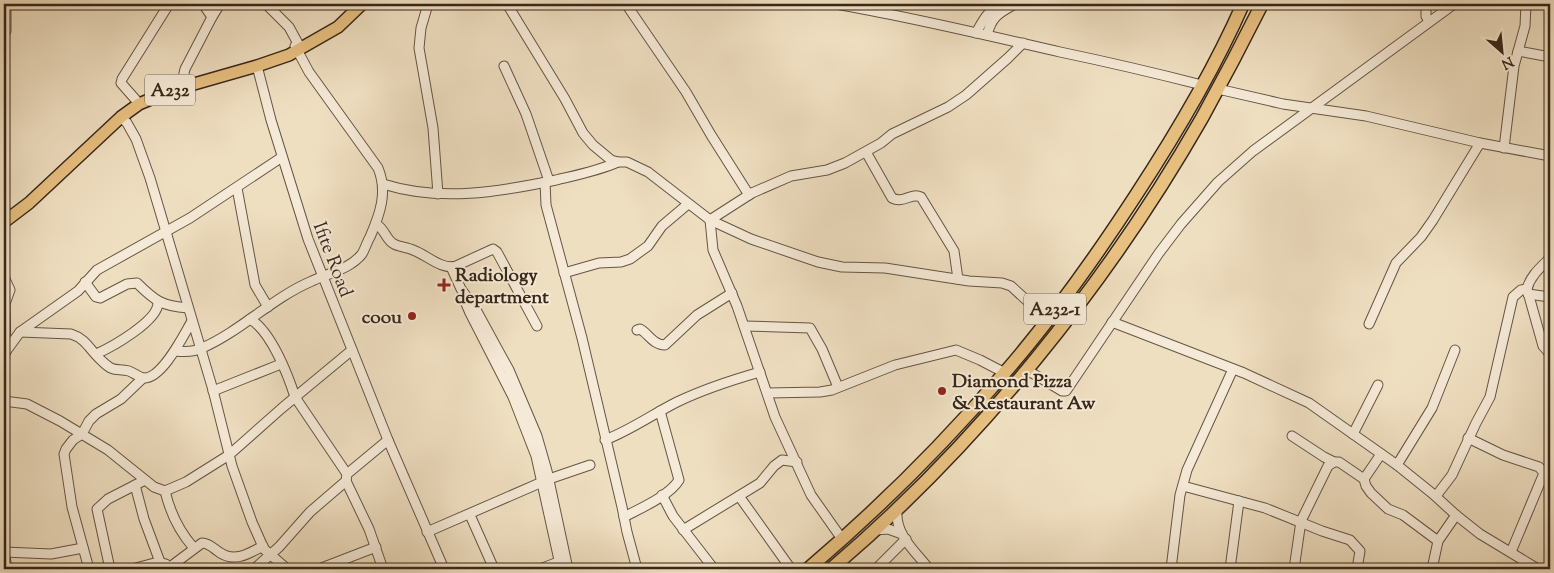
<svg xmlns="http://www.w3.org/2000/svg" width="1554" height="573" font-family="'Sorts Mill Goudy',serif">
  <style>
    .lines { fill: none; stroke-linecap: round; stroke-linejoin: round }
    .minor-casing { stroke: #655543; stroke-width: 11 }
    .major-casing { stroke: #372719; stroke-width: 14 }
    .highway-casing { stroke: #372719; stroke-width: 15 }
    .minor { stroke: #f5ead7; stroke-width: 9 }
    .major { stroke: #e8c080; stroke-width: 11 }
    .highway { stroke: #e8c080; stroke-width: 12 }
    .poi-dot { fill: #8f2418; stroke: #f5ead7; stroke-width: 2 }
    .labels { text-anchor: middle; stroke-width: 4; stroke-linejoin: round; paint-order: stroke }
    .shield { fill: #f5ead7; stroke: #706252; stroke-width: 1 }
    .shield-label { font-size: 18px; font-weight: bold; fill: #372719 }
    .street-label { font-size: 19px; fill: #372719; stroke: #f5ead7 }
    .poi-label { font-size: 19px; font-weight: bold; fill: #372719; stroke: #f5ead7; text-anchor: start }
  </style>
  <rect width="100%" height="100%" fill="#efdfc1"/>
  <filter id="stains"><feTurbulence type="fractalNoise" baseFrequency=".004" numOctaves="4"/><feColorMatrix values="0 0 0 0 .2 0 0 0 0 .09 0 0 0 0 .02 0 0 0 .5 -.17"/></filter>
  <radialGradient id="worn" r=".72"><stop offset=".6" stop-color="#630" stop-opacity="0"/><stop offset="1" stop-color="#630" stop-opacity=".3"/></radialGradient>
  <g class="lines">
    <defs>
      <g id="minor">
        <polyline points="6,4 6,31"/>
        <polyline points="266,4 289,27 301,49"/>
        <polyline points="428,4 421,28 419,48 433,128 438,194"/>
        <polyline points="507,4 565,99 583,133 593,145 611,160 618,162 627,162 648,172 710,220 751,239 818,262 842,267 885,268 969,281 1002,283 1011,286 1048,320"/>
        <polyline points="626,4 686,92 711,135 749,195"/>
        <path d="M836,4C911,17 986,35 1060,52C1108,62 1155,73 1202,85"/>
        <polyline points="1426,4 1426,16 1429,22"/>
        <polyline points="212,17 220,4"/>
        <path d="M976,33C985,17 986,13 1002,4"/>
        <path d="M987,35C992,16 999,13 1015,4"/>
        <polyline points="1518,51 1550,57"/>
        <polyline points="257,66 271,120 308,239 388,440 444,569"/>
        <polyline points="504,66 526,114 549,181"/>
        <polyline points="182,82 185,69 212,17 203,4"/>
        <polyline points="1218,89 1283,104 1366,116 1480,143 1550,156"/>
        <polyline points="136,100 121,83 122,79 169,4"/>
        <polyline points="121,117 127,123 136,139 150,178 213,390 232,466 252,522 264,549 287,569"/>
        <polyline points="1504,148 1514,66 1525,26 1526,4"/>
        <path d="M866,152L892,198C904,204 911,192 921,197L954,251L958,279"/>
        <polyline points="545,182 546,205 582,338 622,507 627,532 637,569"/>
        <path d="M383,184C440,202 499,192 556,180C577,175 598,171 618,162"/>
        <polyline points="237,188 255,285 268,307"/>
        <path d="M376,224C385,229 386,240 394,244C399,247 407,247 413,250C427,255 441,270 456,266L493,249L497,252L537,326"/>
        <path d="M1550,258C1541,267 1530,276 1527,289L1543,346L1550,354"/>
        <polyline points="451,267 461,289 475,308 509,370 537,436 547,471 568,569"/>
        <polyline points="564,273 599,263 621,262 630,259 648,246 662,226 688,204"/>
        <polyline points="4,277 10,290 5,304 6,352"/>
        <path d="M85,282L96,297L100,298L127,284L137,283C155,301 162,306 188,308"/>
        <polyline points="1528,294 1550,297"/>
        <polyline points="464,299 470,313 513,397 536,456 561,569"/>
        <path d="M250,319C271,331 288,375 295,397L347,474"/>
        <polyline points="1112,322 1244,373 1309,403 1397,465 1433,494 1456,515 1480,534 1538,569"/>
        <polyline points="1369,324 1396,263 1421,237 1433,220 1480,143"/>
        <polyline points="744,326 810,328 822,349 838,387"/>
        <path d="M637,330L640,329C649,334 653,345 665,345L697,315L732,293"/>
        <path d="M20,332L71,334C87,339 90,351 102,361C114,373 116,368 129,371C134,373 139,377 143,378C162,380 184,334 192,321"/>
        <path d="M176,351C185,352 194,352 202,348C241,331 272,298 312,281C329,273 350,269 362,254C365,249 367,242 370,237C380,214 388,192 378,168L309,72L295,46"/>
        <polyline points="4,354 20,332 78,291 97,270 190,218 282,157"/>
        <path d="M96,354C112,347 158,321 158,303"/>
        <polyline points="1027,370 1062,391 1066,391 1159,253 1181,224 1218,182 1253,151 1454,4"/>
        <polyline points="213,391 281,364"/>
        <polyline points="768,393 820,392 832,390 895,365 956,350 980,360 1005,373"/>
        <polyline points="4,401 27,404 60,421 108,450 154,487 165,491 186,482 229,455 282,408 352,350"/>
        <polyline points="1353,434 1378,385"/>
        <polyline points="1292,436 1324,457 1334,462"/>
        <polyline points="1468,438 1503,455 1539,467 1544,473 1511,552"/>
        <path d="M605,440C631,430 653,414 677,402C704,389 732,380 760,372"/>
        <polyline points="1397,465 1432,408 1455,350"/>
        <polyline points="1364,479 1381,454"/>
        <polyline points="346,481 369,529 383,569"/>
        <polyline points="135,485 144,519 160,562"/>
        <polyline points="1183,486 1265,508 1322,531 1350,540 1360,551 1357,569"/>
        <path d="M165,491C170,512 179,531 193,547"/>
        <polyline points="662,495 673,516 714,569"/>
        <polyline points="739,496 791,569"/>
        <polyline points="1436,496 1452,475 1476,423 1490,397 1513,297 1521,290 1527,289"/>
        <path d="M897,511C895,535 916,552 929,569"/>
        <polyline points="470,515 494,569"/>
        <path d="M624,517C641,508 669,496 679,480L660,411"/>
        <polyline points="683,530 760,483 774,466 782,460 797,462"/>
        <polyline points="876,530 888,529 902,534"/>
        <polyline points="427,532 549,479 590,465"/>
        <polyline points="842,539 811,495 775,417 737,306 713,250 710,220 752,193 791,176 827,170 845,163 881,143 892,134 948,107 966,95 1008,58 1023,43"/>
        <polyline points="4,551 7,569"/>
        <polyline points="4,552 51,554 83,548"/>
        <path d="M170,567L202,543C209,543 213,548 219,552C234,563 248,554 263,546"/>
        <polyline points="89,569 72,507 64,454 66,449 73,440 82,434 89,421 96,414 121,399 143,378"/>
        <polyline points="110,569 97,509 108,499 145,480"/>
        <polyline points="132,569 158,562 166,564"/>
        <polyline points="254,569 279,547 310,512 346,481 347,474 388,440"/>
        <polyline points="319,569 376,547"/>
        <polyline points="540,569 563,560"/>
        <polyline points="876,569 906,539"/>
        <polyline points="1171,569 1180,495 1187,470 1233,369"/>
        <polyline points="1230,569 1239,501"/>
        <polyline points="1294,569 1301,521 1328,466 1334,462 1339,462 1364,479 1366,486 1371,493 1388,509 1403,515 1438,541"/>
        <polyline points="1432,569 1438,541 1456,515"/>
      </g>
      <polyline id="major" points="4,222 29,203 121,117 139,104 173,90 257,66 289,55 338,27 362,4"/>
      <g id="highway">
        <path d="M808,569C877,510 942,446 1001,377C1051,320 1095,258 1136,195C1176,134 1214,70 1243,4"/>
        <path d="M831,569C977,445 1107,284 1202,118C1223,80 1243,42 1262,4"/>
      </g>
    </defs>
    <use href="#minor" class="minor-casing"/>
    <use href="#major" class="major-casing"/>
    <use href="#highway" class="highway-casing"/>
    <use href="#minor" class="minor"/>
    <use href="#major" class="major"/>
    <use href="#highway" class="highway"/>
  </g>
  <g class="poi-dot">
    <path d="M441.5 277.5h5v5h5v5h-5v5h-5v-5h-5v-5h5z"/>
    <circle cx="412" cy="316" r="5"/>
    <circle cx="942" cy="391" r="5"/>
  </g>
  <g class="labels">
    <g class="shield">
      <rect x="145" y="74.5" width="50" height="31" rx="4"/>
      <rect x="1024" y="293.5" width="62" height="31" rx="4"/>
    </g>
    <g class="shield-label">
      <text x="170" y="96">A232</text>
      <text x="1055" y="315">A232-1</text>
    </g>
    <g class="street-label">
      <text transform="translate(334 259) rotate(69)" y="7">Ifite Road</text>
    </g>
    <g class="poi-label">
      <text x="455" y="281">Radiology<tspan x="455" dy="22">department</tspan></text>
      <text x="402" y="323" text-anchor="end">coou</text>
      <text x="952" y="387">Diamond Pizza<tspan x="952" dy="22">&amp; Restaurant Aw</tspan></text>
    </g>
  </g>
  <rect width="1554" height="573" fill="none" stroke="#efdfc1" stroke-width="20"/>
  <rect x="5" y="5" width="1544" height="563" fill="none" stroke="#372719" stroke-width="2.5"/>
  <rect x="10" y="10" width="1534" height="553" fill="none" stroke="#372719"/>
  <g transform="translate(1502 52) rotate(153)" stroke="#f5ead7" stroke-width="4" paint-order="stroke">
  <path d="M0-4L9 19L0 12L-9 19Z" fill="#372719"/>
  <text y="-8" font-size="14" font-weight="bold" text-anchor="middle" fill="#372719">N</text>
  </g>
  <rect width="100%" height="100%" filter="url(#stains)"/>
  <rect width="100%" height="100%" fill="url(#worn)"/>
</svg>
